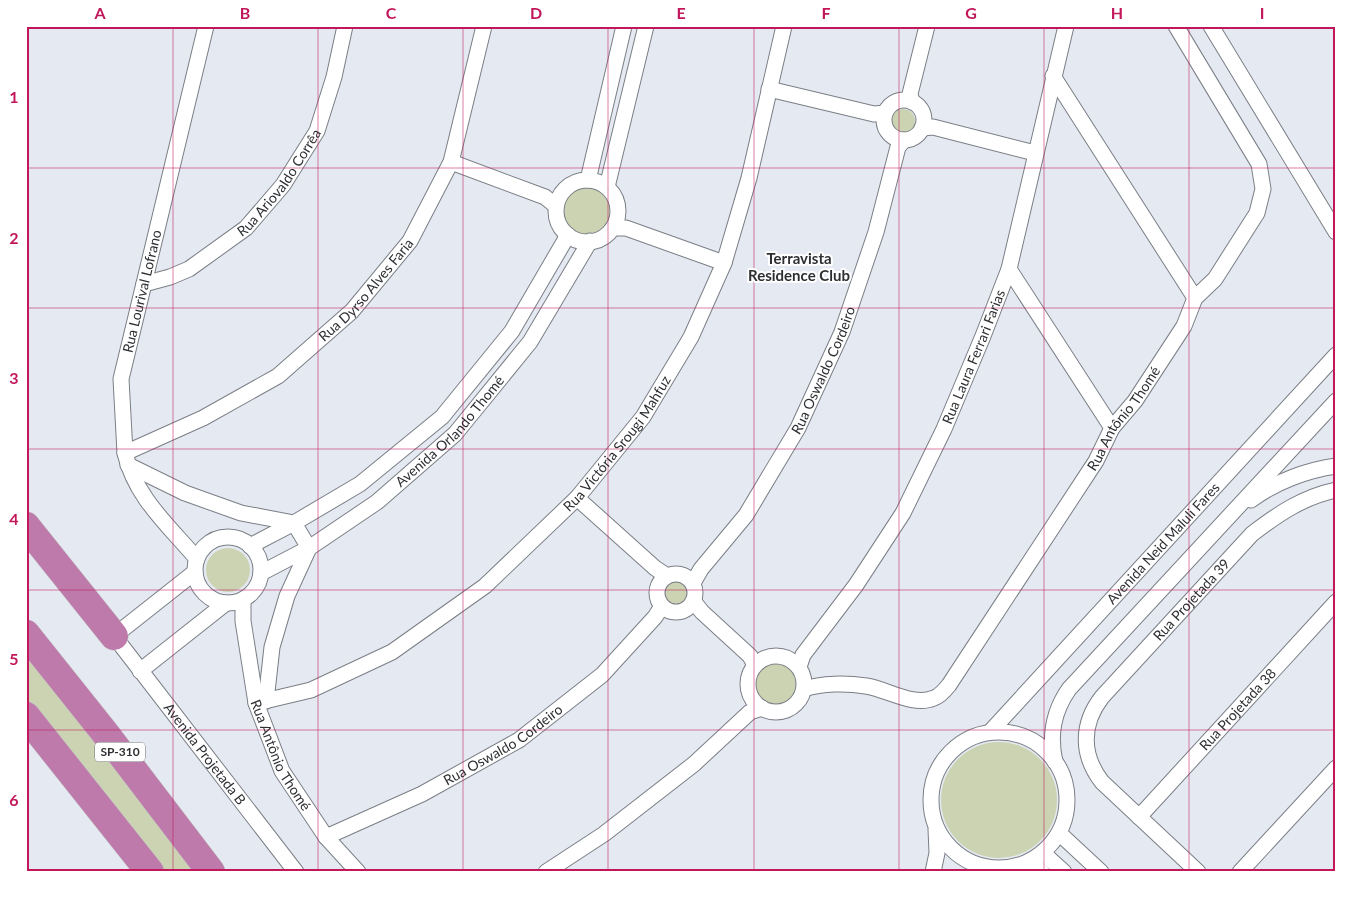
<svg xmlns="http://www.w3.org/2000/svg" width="1362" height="898" font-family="Lato,sans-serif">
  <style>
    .green { fill: #ccd3b2 }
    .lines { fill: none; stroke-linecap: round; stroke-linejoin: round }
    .minor-casing { stroke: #7a7f86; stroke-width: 17 }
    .motorway-casing { stroke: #c4c5c6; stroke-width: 29 }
    .minor { stroke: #fff; stroke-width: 15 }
    .motorway { stroke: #bd7aaa; stroke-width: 28 }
    .grid { fill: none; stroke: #c2185b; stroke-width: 1; stroke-opacity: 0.55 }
    .labels { text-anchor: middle; stroke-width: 4; stroke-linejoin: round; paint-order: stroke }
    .shield { fill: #fff; stroke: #6c6d70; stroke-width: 1 }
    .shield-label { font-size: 12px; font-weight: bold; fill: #2d2f32 }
    .street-label { font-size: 14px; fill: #2d2f32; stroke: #fff }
    .neighbourhood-label { font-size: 15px; font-weight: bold; fill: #2d2f32; stroke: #fff }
    .neatline { fill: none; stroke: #c2185b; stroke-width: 2 }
    .grid-label { font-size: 16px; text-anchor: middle; font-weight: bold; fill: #c2185b }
  </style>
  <rect width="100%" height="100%" fill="#e5e9f1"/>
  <g class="green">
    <circle cx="903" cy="121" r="12"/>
    <circle cx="587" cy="210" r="24"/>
    <circle cx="228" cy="570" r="22"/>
    <circle cx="676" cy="593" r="12"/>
    <polygon points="26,646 202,872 158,872 26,708"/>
    <circle cx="776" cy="684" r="20"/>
    <circle cx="999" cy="800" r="58"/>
  </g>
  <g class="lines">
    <defs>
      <g id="minor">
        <polyline points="1211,26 1336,232"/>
        <polyline points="1053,76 1195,298"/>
        <polyline points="769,89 874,114 885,113"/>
        <circle cx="904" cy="120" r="20"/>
        <polyline points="912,102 910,94 927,26"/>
        <polyline points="922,128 933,127 1035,153"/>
        <polyline points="451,162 545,197 556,206"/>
        <polyline points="588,180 624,26"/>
        <circle cx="587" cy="211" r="31"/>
        <polyline points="607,187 646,26"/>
        <polyline points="613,228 626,228 724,263"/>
        <polyline points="1009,269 1112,428"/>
        <path id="s1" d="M144,284L170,277L189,269L246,228L283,185L317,131L334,77L345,26"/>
        <path id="s2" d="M125,453L203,418L278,376L352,311L410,241L451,162L484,26"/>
        <polyline points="128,465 185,493 241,513 294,523 309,548 287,596 272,647 266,701"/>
        <polyline points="577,498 655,568 667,576"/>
        <path d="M1251,500C1275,482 1307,470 1336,466"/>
        <circle cx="228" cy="570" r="33"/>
        <polyline points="250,546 294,523 360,484 442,417 512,331 568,235"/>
        <path id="s3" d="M197,559C169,526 135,497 125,453L121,379L206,26"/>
        <path id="s4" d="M195,572L114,636L296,872"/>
        <path id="s5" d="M261,573L309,548L377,502L455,434L530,342L590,241"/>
        <circle cx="676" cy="593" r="19"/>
        <path id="s6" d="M693,583L701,569L746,515L798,428L842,332L876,232L898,147L904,140"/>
        <path id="s7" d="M243,600V621L256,703L282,771L326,837L358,872"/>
        <polyline points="694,602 702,612 750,656 755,665"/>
        <circle cx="776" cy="684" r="28"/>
        <path id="s8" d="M799,667L803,655L856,585L903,513L944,429L983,336L1009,269L1066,26"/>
        <polyline points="140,671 226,603"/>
        <path id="s9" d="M804,689C822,683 847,683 866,686C887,689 913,707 934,698C940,696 945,690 949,685L1096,461L1112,428L1135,401L1184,326L1195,298L1215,279L1257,213L1263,189L1259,164L1176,26"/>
        <path id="s10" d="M256,703L311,690L392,652L485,586L577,498L643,417L691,337L724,263L749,178L784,26"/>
        <circle cx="999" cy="800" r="68"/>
        <path id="s11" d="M990,732L1336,355"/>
        <path d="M1055,762C1049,735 1053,712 1069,689L1336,401"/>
        <path id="s12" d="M1139,817L1336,602"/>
        <polyline points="1059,833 1101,872"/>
        <path id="s13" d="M326,837L422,794L519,740L602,675L655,617L662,606"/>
        <polyline points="1043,853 1064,872"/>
        <polyline points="1030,861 1042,872"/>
        <polyline points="546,872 604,834 694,764 750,712 762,708"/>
        <polyline points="933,872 937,853 936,829"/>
        <path id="s14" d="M1198,872L1102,782C1081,755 1081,724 1102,697L1252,534C1278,514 1303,497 1336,490"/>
        <polyline points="1240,872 1336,768"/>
      </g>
      <g id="motorway">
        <polyline points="26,526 114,636"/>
        <polyline points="26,634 105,733 211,872"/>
        <polyline points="26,716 150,872"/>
      </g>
    </defs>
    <use href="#minor" class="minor-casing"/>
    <use href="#motorway" class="motorway-casing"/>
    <use href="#minor" class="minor"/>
    <use href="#motorway" class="motorway"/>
  </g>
  <path class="grid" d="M173,26V872M318,26V872M463,26V872M608,26V872M754,26V872M899,26V872M1044,26V872M1189,26V872M26,168H1336M26,308H1336M26,449H1336M26,590H1336M26,730H1336"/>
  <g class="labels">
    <rect class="shield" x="95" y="742.5" width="50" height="19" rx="4"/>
    <g class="shield-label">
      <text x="120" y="756">SP-310</text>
    </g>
    <g class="street-label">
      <text dy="5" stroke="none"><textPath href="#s1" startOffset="174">Rua Ariovaldo Corrêa</textPath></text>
      <text dy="5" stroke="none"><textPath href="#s2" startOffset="295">Rua Dyrso Alves Faria</textPath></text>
      <text dy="5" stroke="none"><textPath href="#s3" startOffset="294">Rua Lourival Lofrano</textPath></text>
      <text dy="5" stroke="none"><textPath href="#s8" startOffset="358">Rua Laura Ferrari Farias</textPath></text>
      <text dy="5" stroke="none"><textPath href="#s6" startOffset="251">Rua Oswaldo Cordeiro</textPath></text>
      <text dy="5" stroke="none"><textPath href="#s9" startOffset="472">Rua Antônio Thomé</textPath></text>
      <text dy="5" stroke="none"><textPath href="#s5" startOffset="238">Avenida Orlando Thomé</textPath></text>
      <text dy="5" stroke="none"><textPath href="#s10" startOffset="455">Rua Victória Srougi Mahfuz</textPath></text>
      <text dy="5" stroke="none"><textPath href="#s11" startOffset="256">Avenida Neid Maluli Fares</textPath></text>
      <text dy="5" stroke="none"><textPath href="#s14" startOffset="356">Rua Projetada 39</textPath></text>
      <text dy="5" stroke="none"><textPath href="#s12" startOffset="146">Rua Projetada 38</textPath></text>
      <text dy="5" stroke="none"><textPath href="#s13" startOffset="200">Rua Oswaldo Cordeiro</textPath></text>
      <text dy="5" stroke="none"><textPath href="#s4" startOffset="252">Avenida Projetada B</textPath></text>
      <text dy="5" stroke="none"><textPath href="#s7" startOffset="162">Rua Antônio Thomé</textPath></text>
    </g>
    <g class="neighbourhood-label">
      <text x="799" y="264">Terravista<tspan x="799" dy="17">Residence Club</tspan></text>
    </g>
  </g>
  <rect width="1362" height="898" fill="none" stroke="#ffffff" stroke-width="55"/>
  <rect x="28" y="28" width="1306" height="842" class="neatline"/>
  <g class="grid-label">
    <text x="100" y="19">A</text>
    <text x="245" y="19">B</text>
    <text x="391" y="19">C</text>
    <text x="536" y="19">D</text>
    <text x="681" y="19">E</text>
    <text x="826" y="19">F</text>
    <text x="971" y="19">G</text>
    <text x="1117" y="19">H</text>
    <text x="1262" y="19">I</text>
    <text x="14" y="103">1</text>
    <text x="14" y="244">2</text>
    <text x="14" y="384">3</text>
    <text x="14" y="525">4</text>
    <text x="14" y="665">5</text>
    <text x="14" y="806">6</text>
  </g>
</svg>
